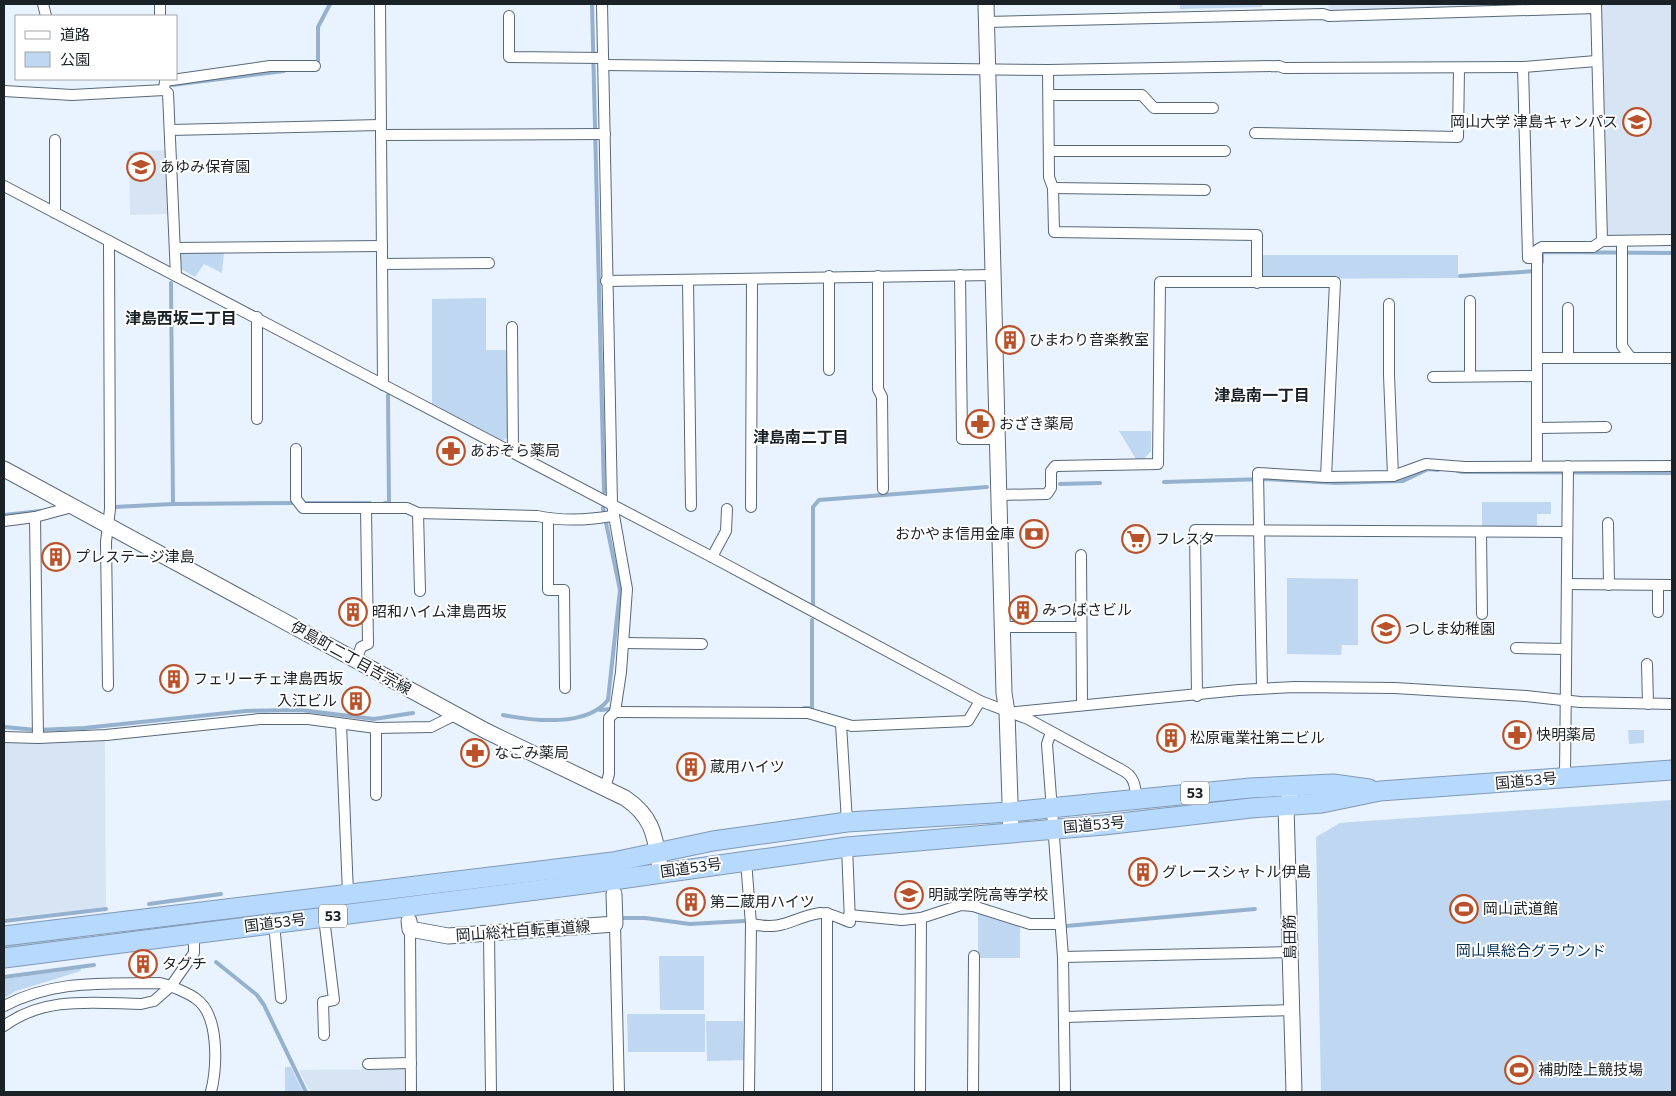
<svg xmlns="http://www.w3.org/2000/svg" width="1676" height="1096" font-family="Commissioner,'Noto Sans JP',sans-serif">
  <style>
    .built { fill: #d7e4f3 }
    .green { fill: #bfd7f1 }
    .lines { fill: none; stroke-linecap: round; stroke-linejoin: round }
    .stream { stroke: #95b1ce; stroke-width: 4 }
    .street-casing { stroke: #596878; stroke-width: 12 }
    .secondary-casing { stroke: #596878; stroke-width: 17 }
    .highway-casing { stroke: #8099b3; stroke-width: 21 }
    .street { stroke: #fff; stroke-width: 10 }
    .secondary { stroke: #fff; stroke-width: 15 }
    .highway { stroke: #b7d9fe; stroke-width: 19 }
    .labels { text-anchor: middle; stroke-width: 4; stroke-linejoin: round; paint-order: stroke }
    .shield { fill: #fff; stroke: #5f6468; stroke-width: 1 }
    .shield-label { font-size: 14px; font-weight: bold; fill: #1a2127 }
    .poi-label { font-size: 15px; fill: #1a2127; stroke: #fff; text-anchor: start }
    .street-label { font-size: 15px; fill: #1a2127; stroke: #fff }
    .park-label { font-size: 15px; fill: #043056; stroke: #fff }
    .neighbourhood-label { font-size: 16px; font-weight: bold; fill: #1a2127; stroke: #fff }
  </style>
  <rect width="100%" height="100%" fill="#e9f3ff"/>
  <g class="built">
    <polygon points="1289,4 1672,4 1672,236 1608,238 1605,233 1598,5 1329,10 1328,4"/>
    <polygon points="166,150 168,214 130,215 129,151"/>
    <polygon points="105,738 106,907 4,918 4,740 72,742"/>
    <polygon points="407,1069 407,1092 310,1092 299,1070"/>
  </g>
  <g class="green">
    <polygon points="1180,4 1262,4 1262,7 1180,9"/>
    <polygon points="224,252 222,273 204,264 195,277 181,269 180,253"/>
    <polygon points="1262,255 1458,255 1458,278 1265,279 1262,275"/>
    <polygon points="486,298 486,350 508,350 508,437 502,441 432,405 432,299"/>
    <polygon points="1119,431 1151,431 1151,451 1144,459 1136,459"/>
    <polygon points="1482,502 1551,502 1551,514 1537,514 1537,530 1482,530"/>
    <polygon points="1287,578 1358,579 1358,645 1342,645 1341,655 1287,654"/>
    <polygon points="1628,730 1644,730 1644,743 1629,744"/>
    <polygon points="1672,800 1672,1092 1321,1092 1316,837 1340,823 1351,822"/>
    <polygon points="978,911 1020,926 1020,958 978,958"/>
    <polygon points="91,938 4,949 4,946 51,939"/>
    <polygon points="659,956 704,956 704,1010 660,1010"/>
    <polygon points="80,969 81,971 16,991 4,998 4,979"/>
    <polygon points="627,1014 705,1014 705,1052 628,1052"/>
    <polygon points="706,1021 743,1021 744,1060 707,1061"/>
    <polygon points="285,1067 291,1067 303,1092 285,1092"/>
  </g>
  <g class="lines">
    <g class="stream">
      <polyline points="592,4 604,492"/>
      <polyline points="318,66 318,27 330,4"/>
      <polyline points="172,85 284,71"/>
      <polyline points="1542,262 1542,252 1672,253"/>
      <polyline points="1460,276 1536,271"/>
      <polyline points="171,283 173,504"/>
      <polyline points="1455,470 1462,472 1672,473"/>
      <polyline points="1164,482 1265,479 1336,483 1403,481 1428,469 1438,470"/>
      <polyline points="1060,484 1100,483"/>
      <polyline points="302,503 370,503"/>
      <polyline points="385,503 389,503 388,395"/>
      <polyline points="114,507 173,504 295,503"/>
      <polyline points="4,515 41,511"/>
      <polyline points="813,605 813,507 819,500 987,487"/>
      <polyline points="804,708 812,708 812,620"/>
      <polyline points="600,710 611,709"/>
      <path d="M503,715C534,721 587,727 608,700L620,590L603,508"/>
      <polyline points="4,727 37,730 84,728 246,711 301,710 374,719 413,713"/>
      <polyline points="149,904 221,894"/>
      <polyline points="622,918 645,918 690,924 744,921"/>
      <polyline points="4,921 106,909"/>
      <polyline points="1066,926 1255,909"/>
      <polyline points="216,962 257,995 264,1005 306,1092"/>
      <polyline points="4,977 94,965"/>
    </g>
    <defs>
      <g id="street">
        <polyline points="43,4 46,16"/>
        <polyline points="160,4 160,16"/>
        <polyline points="380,4 383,385"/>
        <polyline points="602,4 612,504 627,589 621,672 615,712 609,718 609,774 605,788"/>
        <polyline points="1596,4 1602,241"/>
        <polyline points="509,16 509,57 603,58"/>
        <polyline points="986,22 1323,14 1329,16 1596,8"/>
        <polyline points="604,65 1048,70 1049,177 1053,188 1054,232 1257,235 1257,283"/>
        <polyline points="1048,70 1279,66 1284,68 1523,67"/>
        <polyline points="4,91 72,95 164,90"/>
        <polyline points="1049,95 1142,95 1154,108 1213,108"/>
        <polyline points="170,130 380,125"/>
        <polyline points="1255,133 1458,137 1459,68"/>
        <polyline points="381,135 605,134"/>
        <polyline points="1049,151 1225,151"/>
        <path d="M4,186L712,557L980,701L1028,719L1122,770C1136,777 1135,788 1137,802"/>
        <polyline points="1053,188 1205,190"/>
        <polyline points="55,213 55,140"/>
        <polyline points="1622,241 1622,346 1631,358"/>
        <polyline points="175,248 382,246"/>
        <polyline points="1537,258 1528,258 1523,67 1596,61"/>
        <polyline points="382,264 489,263"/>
        <polyline points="960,275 962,439 997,439"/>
        <polyline points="176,276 168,93 164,90 165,81 270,66 315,66"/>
        <polyline points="829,276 829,370"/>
        <polyline points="878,276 878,389 882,397 883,489"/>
        <polyline points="688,280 691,506"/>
        <polyline points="606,281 993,275"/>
        <polyline points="1470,301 1470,375"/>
        <polyline points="1389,304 1389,375 1393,476"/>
        <polyline points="1568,308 1568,358"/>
        <polyline points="257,317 257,419"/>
        <polyline points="512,327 513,452"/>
        <polyline points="1537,358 1672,358"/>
        <polyline points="1433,377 1537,376"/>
        <polyline points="1538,428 1606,427"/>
        <path d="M296,449V499L303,508H407L418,513L537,516C561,521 589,520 612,516"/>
        <polyline points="1537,466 1537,250 1542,247 1593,247 1602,241 1672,240"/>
        <polyline points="999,495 1047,494 1051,488 1051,471 1055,466 1158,464 1160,282 1335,282 1326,477"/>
        <polyline points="751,507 752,279"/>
        <polyline points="418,513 420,591"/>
        <polyline points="35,517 38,738"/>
        <polyline points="548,518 548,590 564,590 565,688"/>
        <polyline points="4,521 35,517 72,507"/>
        <polyline points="1608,523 1609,585"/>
        <polyline points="1481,533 1482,614"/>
        <polyline points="1081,555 1082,705"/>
        <polyline points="712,557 726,531 727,509"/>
        <polyline points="1567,584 1672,585"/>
        <polyline points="1658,585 1658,612"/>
        <polyline points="1002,627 1081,627"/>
        <polyline points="623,643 702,644"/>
        <polyline points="1516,648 1566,649"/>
        <polyline points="356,661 361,647 368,644 366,508"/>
        <polyline points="1647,664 1648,704"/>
        <polyline points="108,686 106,542 110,509 109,241"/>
        <polyline points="1262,688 1258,473 1326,477 1393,476 1426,464 1465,467 1672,466"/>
        <polyline points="1197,696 1195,530 1567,532"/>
        <polyline points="615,712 808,713 852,726 968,721 980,701"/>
        <polyline points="1016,712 1239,690 1295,687 1395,688 1526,696 1580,702 1672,704"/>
        <polyline points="341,724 348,893"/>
        <polyline points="841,724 847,822"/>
        <polyline points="376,728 376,795"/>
        <polyline points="1051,732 1047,744 1063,957 1065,1092"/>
        <polyline points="4,737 38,738 106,735 260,719 308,719 376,728 431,727 455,715"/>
        <polyline points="1565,777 1568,466"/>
        <polyline points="746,861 751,924 749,1092"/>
        <polyline points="827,913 827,1092"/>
        <polyline points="849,915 902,920 921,918 961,905 973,906 1030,924 1060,924"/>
        <polyline points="274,923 281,998"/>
        <polyline points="615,924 619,1092"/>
        <path d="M751,924C786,931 790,918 820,913C829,912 841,919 850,922L847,847"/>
        <polyline points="410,929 411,1092"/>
        <polyline points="489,934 491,1092"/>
        <polyline points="1063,957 1291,952"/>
        <path d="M4,1006C56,979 104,984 160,983L171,986L194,953V931"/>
        <polyline points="1066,1017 1292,1010"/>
        <path d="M4,1026C44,996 93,1003 141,1004L154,1001L171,986C179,990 188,993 195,998C220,1014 217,1067 211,1092"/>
        <polyline points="324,1035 323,1002 334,1000 324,918"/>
        <polyline points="368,1064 411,1063"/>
        <polyline points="920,1092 921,918"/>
        <polyline points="973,1092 974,956"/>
      </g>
      <g id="secondary">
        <polyline points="986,4 1004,693 1007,712 1011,832"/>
        <path d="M4,469L486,731L625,798C655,818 655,839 661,872"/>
        <polyline points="1290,795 1286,806 1294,1092"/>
        <polyline points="409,921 410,929 448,936 615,924 614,894"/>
      </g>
      <g id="highway">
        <polyline points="4,936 613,862 713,841 847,822 1010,812 1250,788 1333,784 1369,789"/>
        <polyline points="4,958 592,883 847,847 1104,825 1251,808 1322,803 1380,791 1672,770"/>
      </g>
    </defs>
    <use href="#street" class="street-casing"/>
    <use href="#secondary" class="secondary-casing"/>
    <use href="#highway" class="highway-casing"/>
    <use href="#street" class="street"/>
    <use href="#secondary" class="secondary"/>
    <use href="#highway" class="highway"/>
  </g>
  <defs>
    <symbol id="university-ring" viewBox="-11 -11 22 22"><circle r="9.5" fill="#fff" stroke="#b9522a" stroke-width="1.5"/><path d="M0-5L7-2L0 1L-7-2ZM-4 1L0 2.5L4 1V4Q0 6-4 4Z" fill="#b9522a"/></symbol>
    <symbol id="school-ring" viewBox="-11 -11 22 22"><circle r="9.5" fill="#fff" stroke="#b9522a" stroke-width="1.5"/><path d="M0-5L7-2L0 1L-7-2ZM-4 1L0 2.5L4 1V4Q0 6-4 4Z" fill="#b9522a"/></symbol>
    <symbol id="building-ring" viewBox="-11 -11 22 22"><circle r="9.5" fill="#fff" stroke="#b9522a" stroke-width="1.5"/><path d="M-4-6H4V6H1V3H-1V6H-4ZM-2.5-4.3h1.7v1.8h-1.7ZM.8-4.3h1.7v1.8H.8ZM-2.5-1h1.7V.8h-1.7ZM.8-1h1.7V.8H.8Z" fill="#b9522a"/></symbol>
    <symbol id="pharmacy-ring" viewBox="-11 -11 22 22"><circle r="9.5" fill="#fff" stroke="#b9522a" stroke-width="1.5"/><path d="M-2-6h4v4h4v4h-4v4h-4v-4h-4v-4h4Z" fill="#b9522a"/></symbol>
    <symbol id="bank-ring" viewBox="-11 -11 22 22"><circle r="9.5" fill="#fff" stroke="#b9522a" stroke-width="1.5"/><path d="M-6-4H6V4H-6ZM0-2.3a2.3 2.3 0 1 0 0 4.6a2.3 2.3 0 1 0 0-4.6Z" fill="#b9522a"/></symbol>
    <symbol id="supermarket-ring" viewBox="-11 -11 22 22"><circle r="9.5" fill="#fff" stroke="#b9522a" stroke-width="1.5"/><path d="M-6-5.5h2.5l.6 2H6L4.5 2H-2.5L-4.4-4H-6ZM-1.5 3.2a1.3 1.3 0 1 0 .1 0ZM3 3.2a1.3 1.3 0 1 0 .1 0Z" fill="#b9522a"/></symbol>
    <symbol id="stadium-ring" viewBox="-11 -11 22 22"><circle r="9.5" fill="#fff" stroke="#b9522a" stroke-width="1.5"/><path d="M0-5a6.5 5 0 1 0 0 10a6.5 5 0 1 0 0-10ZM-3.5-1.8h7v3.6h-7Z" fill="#b9522a"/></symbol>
  </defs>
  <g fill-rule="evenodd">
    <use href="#university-ring" x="1621" y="106" width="32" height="32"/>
    <use href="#school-ring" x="125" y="151" width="32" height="32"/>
    <use href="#building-ring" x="994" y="324" width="32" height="32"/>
    <use href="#pharmacy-ring" x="964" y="408" width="32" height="32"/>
    <use href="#pharmacy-ring" x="435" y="435" width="32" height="32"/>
    <use href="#bank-ring" x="1018" y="518" width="32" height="32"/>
    <use href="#supermarket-ring" x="1120" y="523" width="32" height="32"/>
    <use href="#building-ring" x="40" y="541" width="32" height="32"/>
    <use href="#building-ring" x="1007" y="594" width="32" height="32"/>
    <use href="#building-ring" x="337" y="596" width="32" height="32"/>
    <use href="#school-ring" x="1370" y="613" width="32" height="32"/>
    <use href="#building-ring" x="158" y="663" width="32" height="32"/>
    <use href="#building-ring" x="340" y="685" width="32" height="32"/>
    <use href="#pharmacy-ring" x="1501" y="719" width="32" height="32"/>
    <use href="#building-ring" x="1155" y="722" width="32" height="32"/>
    <use href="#pharmacy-ring" x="459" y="737" width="32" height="32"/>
    <use href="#building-ring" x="675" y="751" width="32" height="32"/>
    <use href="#building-ring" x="1127" y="856" width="32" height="32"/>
    <use href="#school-ring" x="893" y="879" width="32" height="32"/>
    <use href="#building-ring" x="675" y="886" width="32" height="32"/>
    <use href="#stadium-ring" x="1448" y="893" width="32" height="32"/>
    <use href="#building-ring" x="127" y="948" width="32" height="32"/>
    <use href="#stadium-ring" x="1503" y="1054" width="32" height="32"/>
  </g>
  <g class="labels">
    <g class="shield">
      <rect x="1181" y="781.5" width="28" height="23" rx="4"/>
      <rect x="319" y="904.5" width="28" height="23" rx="4"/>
    </g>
    <g class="shield-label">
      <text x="1195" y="798">53</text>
      <text x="333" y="921">53</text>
    </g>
    <g class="poi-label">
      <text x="1618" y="127" text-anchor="end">岡山大学 津島キャンパス</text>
      <text x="160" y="172">あゆみ保育園</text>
      <text x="1029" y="345">ひまわり音楽教室</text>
      <text x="999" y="429">おざき薬局</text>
      <text x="470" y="456">あおぞら薬局</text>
      <text x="1015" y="539" text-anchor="end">おかやま信用金庫</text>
      <text x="1155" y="544">フレスタ</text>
      <text x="75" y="562">プレステージ津島</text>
      <text x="1042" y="615">みつばさビル</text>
      <text x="372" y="617">昭和ハイム津島西坂</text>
      <text x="1405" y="634">つしま幼稚園</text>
      <text x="193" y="684">フェリーチェ津島西坂</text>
      <text x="337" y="706" text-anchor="end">入江ビル</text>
      <text x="1536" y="740">快明薬局</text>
      <text x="1190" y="743">松原電業社第二ビル</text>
      <text x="494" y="758">なごみ薬局</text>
      <text x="710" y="772">蔵用ハイツ</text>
      <text x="1162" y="877">グレースシャトル伊島</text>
      <text x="928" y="900">明誠学院高等学校</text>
      <text x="710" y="907">第二蔵用ハイツ</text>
      <text x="1483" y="914">岡山武道館</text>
      <text x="162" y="969">タグチ</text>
      <text x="1538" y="1075">補助陸上競技場</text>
    </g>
    <g class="street-label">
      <text transform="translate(351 658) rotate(29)" y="5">伊島町二丁目吉宗線</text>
      <text transform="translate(1526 781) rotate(-5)" y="5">国道53号</text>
      <text transform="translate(1094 825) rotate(-5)" y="5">国道53号</text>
      <text transform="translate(691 868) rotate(-8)" y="5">国道53号</text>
      <text transform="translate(275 923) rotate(-7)" y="5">国道53号</text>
      <text transform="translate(523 931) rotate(-4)" y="5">岡山総社自転車道線</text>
      <text transform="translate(1290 937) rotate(-91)" y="5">島田筋</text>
    </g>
    <g class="park-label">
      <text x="1531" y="956">岡山県総合グラウンド</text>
    </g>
    <g class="neighbourhood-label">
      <text x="181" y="324">津島西坂二丁目</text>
      <text x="1262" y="401">津島南一丁目</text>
      <text x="801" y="443">津島南二丁目</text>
    </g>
  </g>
  <rect width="1676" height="1096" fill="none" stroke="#1a2127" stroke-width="10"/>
  <rect x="15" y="15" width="162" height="65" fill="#ffffff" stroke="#a3a6a9"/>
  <rect x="25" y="31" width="25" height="8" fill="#ffffff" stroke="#a3a6a9"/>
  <text x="60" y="40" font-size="15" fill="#1a2127">道路</text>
  <rect x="25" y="52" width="25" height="15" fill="#bfd7f1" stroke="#a3a6a9"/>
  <text x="60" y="65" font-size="15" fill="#1a2127">公園</text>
</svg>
